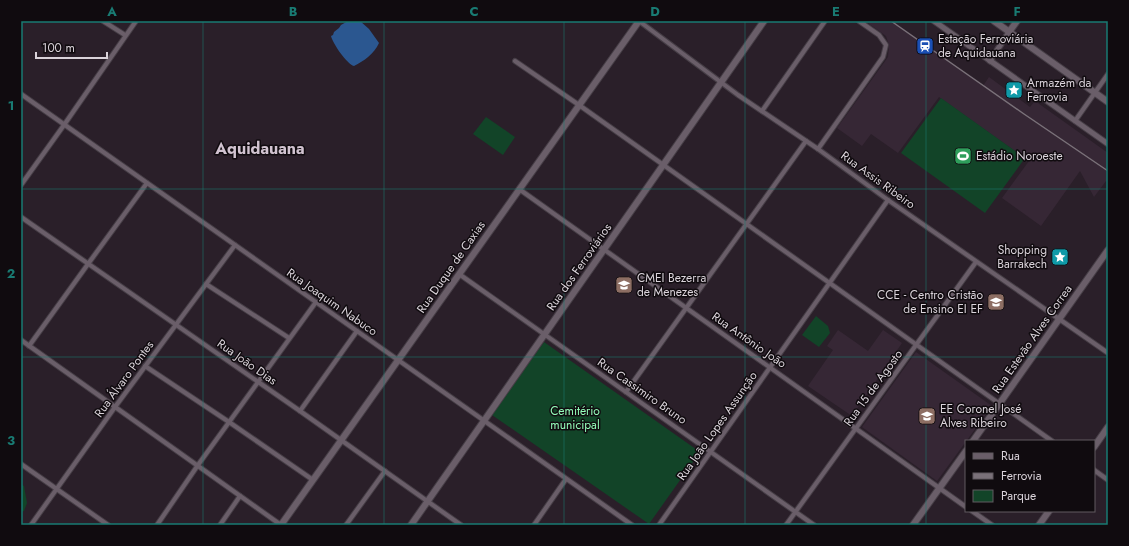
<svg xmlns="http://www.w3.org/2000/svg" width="1129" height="546" font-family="Jost,sans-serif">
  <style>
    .built { fill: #362735 }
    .green { fill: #124428 }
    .water { fill: #2b5790 }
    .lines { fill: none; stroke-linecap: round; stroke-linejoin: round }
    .minor-casing { stroke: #463e46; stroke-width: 6 }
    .tertiary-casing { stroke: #463e46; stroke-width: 7 }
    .secondary-casing { stroke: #463e46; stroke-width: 8 }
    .minor { stroke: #6a5e69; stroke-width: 4 }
    .tertiary { stroke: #6a5e69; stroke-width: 5 }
    .secondary { stroke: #6a5e69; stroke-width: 6 }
    .rail { stroke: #7a7179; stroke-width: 1.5 }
    .grid { fill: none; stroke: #197b73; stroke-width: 1; stroke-opacity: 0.55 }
    .labels { text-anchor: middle; stroke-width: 3; stroke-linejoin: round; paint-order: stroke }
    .poi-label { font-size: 12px; fill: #dad3da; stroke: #100b0f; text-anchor: start }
    .street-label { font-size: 12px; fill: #dad3da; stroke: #100b0f }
    .park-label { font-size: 12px; fill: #93fcb9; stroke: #100b0f }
    .district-label { font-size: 16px; font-weight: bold; fill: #d1c3d0; stroke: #100b0f }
    .neatline { fill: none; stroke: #197b73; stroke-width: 1.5 }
    .grid-label { font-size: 13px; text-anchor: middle; font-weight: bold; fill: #197b73 }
  </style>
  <rect width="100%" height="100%" fill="#2a1f29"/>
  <g class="built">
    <polygon points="865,21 893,21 983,86 989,77 1030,107 1035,101 1108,153 1108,182 1106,181 1094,197 1080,171 1041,226 1002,198 1029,161 939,97 898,153 871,134 862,146 837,128 888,57 889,45 886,36"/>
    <polygon points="838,330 868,351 883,330 902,343 852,416 808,386 833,350 827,346"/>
    <polygon points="916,352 992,406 937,481 862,427"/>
  </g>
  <g class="green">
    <polygon points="941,98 1025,158 985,213 901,153"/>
    <polygon points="486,117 515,137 503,155 473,134"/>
    <polygon points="816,316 828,326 830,333 819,347 802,335"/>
    <polygon points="544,342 700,452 649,524 492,415"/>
    <polygon points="21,484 24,486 27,503 24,511 21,512"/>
  </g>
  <path class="water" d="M348,21H360L369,29L379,43C374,54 364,61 354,66C347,64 333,44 331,36L333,35L334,32L339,28L341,25Z"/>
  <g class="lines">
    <defs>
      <g id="minor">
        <polyline points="103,21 125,35"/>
        <polyline points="639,21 738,95 818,149 888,200 1108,353"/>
        <polyline points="515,61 579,105 1052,441"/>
        <polyline points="21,94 632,525"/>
        <polyline points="762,111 825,21"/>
        <polyline points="1075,121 1108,74"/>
        <polyline points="818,149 883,57 886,45 879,35 859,21"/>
        <polyline points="21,185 64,125 136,21"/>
        <polyline points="519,189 966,507"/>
        <polyline points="21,217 300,411 461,525"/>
        <polyline points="459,274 814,525"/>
        <polyline points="206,284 289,338"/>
        <polyline points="21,340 281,525"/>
        <polyline points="29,346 88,264 147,183"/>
        <polyline points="145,366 229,422 313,480"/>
        <polyline points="626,392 806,141"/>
        <polyline points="300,411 357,331"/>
        <polyline points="21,464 108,525"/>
        <polyline points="1094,470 1108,480"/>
        <polyline points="972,511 992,525"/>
        <polyline points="31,525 115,407 235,245"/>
        <polyline points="157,525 198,465 316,302"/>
        <polyline points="220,525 240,496"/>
        <polyline points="346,525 385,471"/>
        <polyline points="534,525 566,479"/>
        <polyline points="659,525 888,200"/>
        <polyline points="786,525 976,262"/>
      </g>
      <g id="tertiary">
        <polyline points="934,21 1108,144"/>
        <polyline points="990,61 1009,32"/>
      </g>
      <g id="secondary">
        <polyline points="994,21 1108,102"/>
        <polyline points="1009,32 1017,21"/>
        <polyline points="973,441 1108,250"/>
        <polyline points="1094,447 1108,427"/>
        <polyline points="281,525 639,21"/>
        <polyline points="411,525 764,21"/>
        <polyline points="913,525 966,451"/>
        <polyline points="1039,525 1049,511"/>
      </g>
    </defs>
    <use href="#minor" class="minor-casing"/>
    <use href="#tertiary" class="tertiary-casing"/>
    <use href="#secondary" class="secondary-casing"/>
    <use href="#minor" class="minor"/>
    <use href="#tertiary" class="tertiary"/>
    <use href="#secondary" class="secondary"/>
    <polyline class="rail" points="891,21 1024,114 1108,171"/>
  </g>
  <path class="grid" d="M203,21V525M384,21V525M564,21V525M745,21V525M926,21V525M21,189H1108M21,357H1108"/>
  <defs>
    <symbol id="station-square" viewBox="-11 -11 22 22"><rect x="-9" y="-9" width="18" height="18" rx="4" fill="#1a4fb4" stroke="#100b0f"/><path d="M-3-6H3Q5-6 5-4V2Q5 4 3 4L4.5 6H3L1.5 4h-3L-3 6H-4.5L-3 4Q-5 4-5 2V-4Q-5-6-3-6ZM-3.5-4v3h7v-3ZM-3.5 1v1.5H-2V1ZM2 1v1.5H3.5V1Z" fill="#fff"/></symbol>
    <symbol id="sight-square" viewBox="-11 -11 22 22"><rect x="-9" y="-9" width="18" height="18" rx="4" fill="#0f9aa8" stroke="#100b0f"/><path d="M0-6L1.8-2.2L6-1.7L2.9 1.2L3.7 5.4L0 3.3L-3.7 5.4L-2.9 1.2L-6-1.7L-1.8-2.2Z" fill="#fff"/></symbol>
    <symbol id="stadium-square" viewBox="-11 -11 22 22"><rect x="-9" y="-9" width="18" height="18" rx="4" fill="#2e9e5b" stroke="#100b0f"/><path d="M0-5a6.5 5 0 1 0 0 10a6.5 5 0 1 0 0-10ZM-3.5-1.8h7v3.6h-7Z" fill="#fff"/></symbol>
    <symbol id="school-square" viewBox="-11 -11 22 22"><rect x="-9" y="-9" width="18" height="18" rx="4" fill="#8d6e63" stroke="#100b0f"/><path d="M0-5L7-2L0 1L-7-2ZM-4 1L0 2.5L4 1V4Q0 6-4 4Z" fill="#fff"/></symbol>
  </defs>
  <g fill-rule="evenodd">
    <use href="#station-square" x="915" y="36" width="20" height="20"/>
    <use href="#sight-square" x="1004" y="80" width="20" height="20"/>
    <use href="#stadium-square" x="953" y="146" width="20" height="20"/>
    <use href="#sight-square" x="1050" y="247" width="20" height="20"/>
    <use href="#school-square" x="614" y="275" width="20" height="20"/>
    <use href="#school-square" x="986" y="292" width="20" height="20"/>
    <use href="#school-square" x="917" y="406" width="20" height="20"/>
  </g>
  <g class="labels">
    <g class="poi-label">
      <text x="938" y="43">Estação Ferroviária<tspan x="938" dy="14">de Aquidauana</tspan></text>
      <text x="1027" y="87">Armazém da<tspan x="1027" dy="14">Ferrovia</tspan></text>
      <text x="976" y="160">Estádio Noroeste</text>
      <text x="1047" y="254" text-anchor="end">Shopping<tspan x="1047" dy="14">Barrakech</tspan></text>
      <text x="637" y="282">CMEI Bezerra<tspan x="637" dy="14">de Menezes</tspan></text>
      <text x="983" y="299" text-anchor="end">CCE - Centro Cristão<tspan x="983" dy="14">de Ensino EI EF</tspan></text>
      <text x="940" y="413">EE Coronel José<tspan x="940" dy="14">Alves Ribeiro</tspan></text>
    </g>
    <g class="street-label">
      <text transform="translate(878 180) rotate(36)" y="4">Rua Assis Ribeiro</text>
      <text transform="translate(451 267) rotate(-55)" y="4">Rua Duque de Caxias</text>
      <text transform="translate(579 267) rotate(-55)" y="4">Rua dos Ferroviários</text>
      <text transform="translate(332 302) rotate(35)" y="4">Rua Joaquim Nabuco</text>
      <text transform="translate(1032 339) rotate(-55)" y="4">Rua Estevão Alves Correa</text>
      <text transform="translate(749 340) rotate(35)" y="4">Rua Antônio João</text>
      <text transform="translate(247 362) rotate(35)" y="4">Rua João Dias</text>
      <text transform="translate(124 379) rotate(-54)" y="4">Rua Álvaro Pontes</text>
      <text transform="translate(873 388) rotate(-54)" y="4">Rua 15 de Agosto</text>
      <text transform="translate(642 391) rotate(35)" y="4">Rua Cassimiro Bruno</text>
      <text transform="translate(717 426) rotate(-55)" y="4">Rua João Lopes Assunção</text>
    </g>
    <g class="park-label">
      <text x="575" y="415">Cemitério<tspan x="575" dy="14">municipal</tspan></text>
    </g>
    <g class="district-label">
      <text x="260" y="154">Aquidauana</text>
    </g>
  </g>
  <rect width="1129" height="546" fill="none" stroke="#100b0f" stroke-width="44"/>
  <rect x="965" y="440" width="130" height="72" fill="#100b0f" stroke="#615b60"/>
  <rect x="973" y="453" width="20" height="6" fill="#6a5e69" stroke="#615b60"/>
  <text x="1001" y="460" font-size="12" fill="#dad3da">Rua</text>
  <rect x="973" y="473" width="20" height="6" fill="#7a7179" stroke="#615b60"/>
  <text x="1001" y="480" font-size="12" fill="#dad3da">Ferrovia</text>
  <rect x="973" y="490" width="20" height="12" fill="#124428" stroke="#615b60"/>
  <text x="1001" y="500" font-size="12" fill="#dad3da">Parque</text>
  <path d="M36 52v6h71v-6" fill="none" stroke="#dad3da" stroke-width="2"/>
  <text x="42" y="52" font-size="12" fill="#dad3da" stroke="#100b0f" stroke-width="3" paint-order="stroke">100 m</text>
  <rect x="22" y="22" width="1085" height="502" class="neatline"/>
  <g class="grid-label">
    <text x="112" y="16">A</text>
    <text x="293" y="16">B</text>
    <text x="474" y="16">C</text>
    <text x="655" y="16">D</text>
    <text x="836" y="16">E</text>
    <text x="1017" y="16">F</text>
    <text x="11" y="110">1</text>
    <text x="11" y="278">2</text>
    <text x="11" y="445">3</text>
  </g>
</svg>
